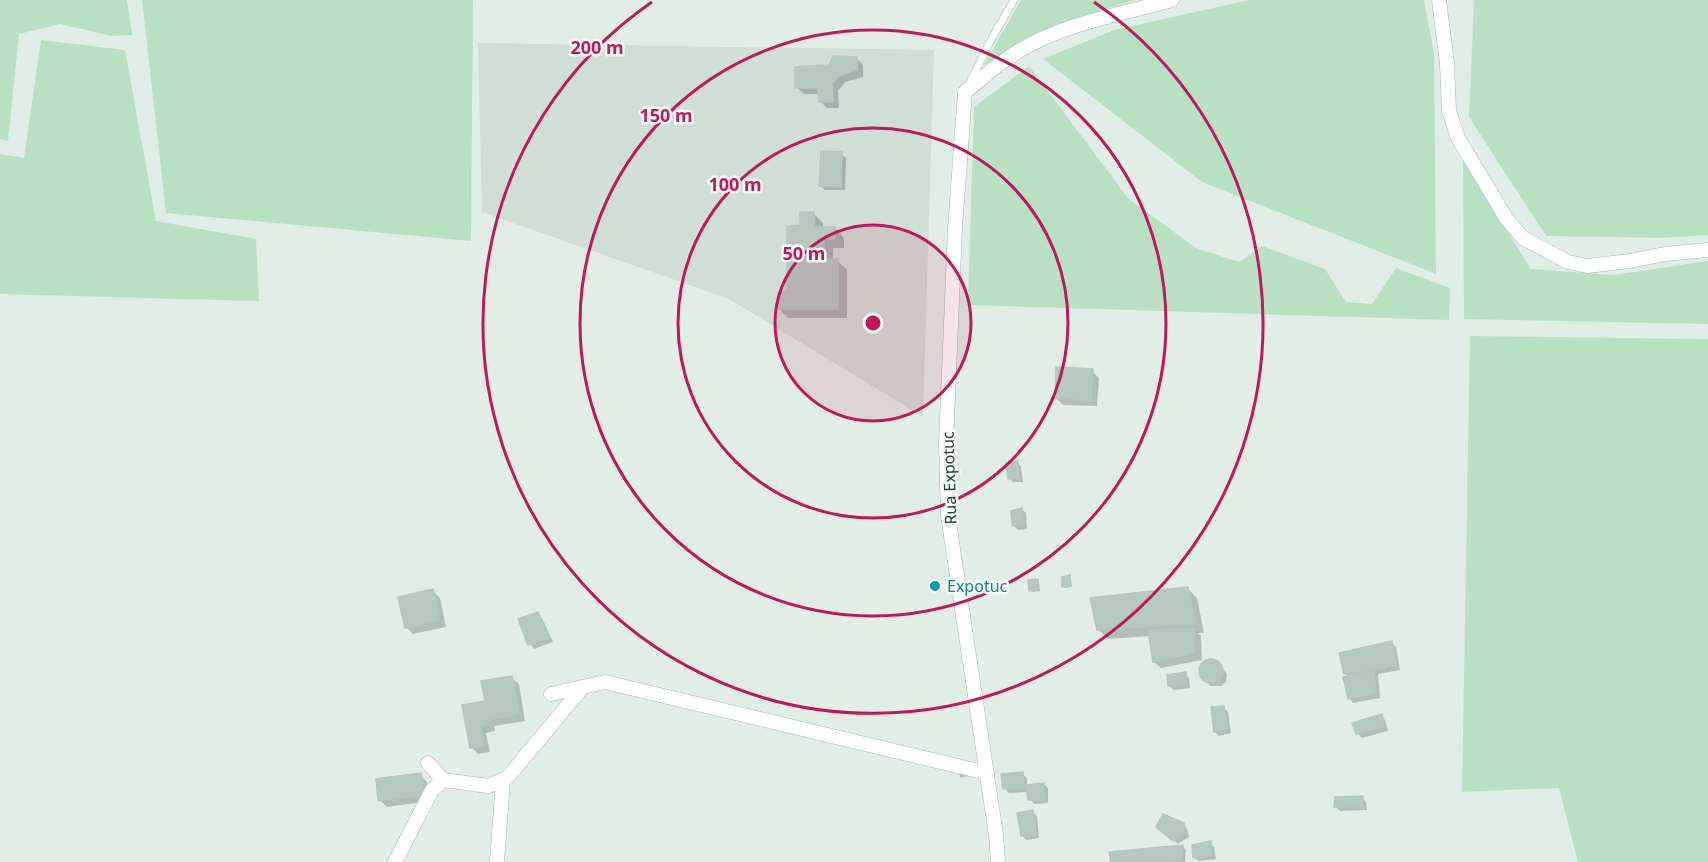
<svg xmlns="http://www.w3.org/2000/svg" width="1708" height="862" font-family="'Noto Sans',sans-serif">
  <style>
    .built { fill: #cfded7 }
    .green { fill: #b8e1c4 }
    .shadow { fill: #0003 }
    .building { fill: #b6c9c1; stroke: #b3c8c0; stroke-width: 1.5 }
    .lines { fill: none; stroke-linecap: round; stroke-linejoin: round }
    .lane-casing { stroke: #a3b7b0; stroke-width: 8 }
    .street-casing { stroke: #a3b7b0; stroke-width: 15 }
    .lane { stroke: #fff; stroke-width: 7 }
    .street { stroke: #fff; stroke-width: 14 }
    .ring { fill: none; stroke: #c2185b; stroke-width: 3 }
    .culture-dot { fill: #0f9aa8; stroke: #f2f9f6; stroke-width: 2 }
    .labels { text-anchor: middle; stroke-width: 5; stroke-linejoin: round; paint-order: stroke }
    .street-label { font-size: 16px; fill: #1f4138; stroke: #f2f9f6 }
    .culture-label { font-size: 16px; fill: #0d838f; stroke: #f2f9f6; text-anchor: start }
    .centre { fill: #c2185b; stroke: #f2f9f6; stroke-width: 3 }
    .ring-label { font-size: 18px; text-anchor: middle; font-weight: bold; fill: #c2185b; stroke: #f2f9f6; stroke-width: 5; stroke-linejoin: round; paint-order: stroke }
  </style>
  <rect width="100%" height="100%" fill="#e1eee8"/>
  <polygon class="built" points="478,43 934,50 923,417 729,299 482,212"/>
  <g class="green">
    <polygon points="0,0 127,0 132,35 112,36 60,24 19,34 8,141 0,139"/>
    <polygon points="142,0 473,0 471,241 166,213"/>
    <polygon points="1021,0 1135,0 1054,25 983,66"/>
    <polygon points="1249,0 1424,0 1434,52 1436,274 1202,182 1043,59 1114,30"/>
    <polygon points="1474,0 1708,0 1708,235 1661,238 1546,236 1469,117"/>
    <polygon points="41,40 125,50 156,221 256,239 259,301 0,294 0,154 24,158"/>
    <polygon points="1029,66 1128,198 1196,248 1239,262 1262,246 1325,269 1346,302 1372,304 1396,268 1450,288 1449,320 968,305 974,107"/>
    <polygon points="1463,160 1531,269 1613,275 1708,261 1708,324 1464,319"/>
    <polygon points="1470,336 1708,339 1708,862 1578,862 1559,788 1462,792"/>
  </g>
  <g class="shadow">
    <polygon points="856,58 863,65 863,77 845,82 838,91 839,108 827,108 820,101 820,94 804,94 797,88"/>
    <polygon points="841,154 846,158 845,190 825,190 821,186"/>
    <polygon points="813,213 823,223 823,228 835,228 844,238 844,248 833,248 833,261 838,261 847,270 847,318 788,318 779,309 788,294 801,228"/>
    <polygon points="1092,371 1099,378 1097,406 1063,405 1056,398"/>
    <polygon points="1017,462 1021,467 1023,482 1013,482 1009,478"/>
    <polygon points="1022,509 1026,513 1027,529 1018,530 1014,526"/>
    <polygon points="1070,577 1072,587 1065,588 1063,586"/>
    <polygon points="1038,581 1040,591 1032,592 1030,590"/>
    <polygon points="1187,588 1197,598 1204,633 1198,633 1201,636 1202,660 1161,668 1154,662 1150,636 1108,639 1098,629"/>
    <polygon points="433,591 440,598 446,627 413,634 406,627"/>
    <polygon points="538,614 542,618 553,642 534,649 530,644"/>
    <polygon points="1392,643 1396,647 1400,670 1378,674 1380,698 1353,703 1349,698 1349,677 1345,674"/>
    <polygon points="1208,661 1218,663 1227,674 1226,682 1221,686 1210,686 1200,671 1202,665"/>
    <polygon points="1185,674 1189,678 1190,688 1174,690 1169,686"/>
    <polygon points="512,678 519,684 525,721 494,726 495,731 486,733 490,752 478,754 471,747 486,702"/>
    <polygon points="1223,707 1228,712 1231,733 1219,736 1215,732"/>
    <polygon points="1381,715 1385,720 1388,731 1362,738 1357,733"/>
    <polygon points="959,768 968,772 968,776 960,778"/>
    <polygon points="1022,774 1027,778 1027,786 1044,784 1048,788 1048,803 1034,804 1030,799 1029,792 1009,793 1004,788"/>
    <polygon points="420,775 427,782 430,801 387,807 380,800"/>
    <polygon points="1362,798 1366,802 1367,810 1340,811 1336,807"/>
    <polygon points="1032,812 1037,816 1039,838 1026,840 1022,835"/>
    <polygon points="1183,824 1187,829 1189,837 1178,844 1162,831"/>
    <polygon points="1210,843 1214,847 1216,859 1199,861 1194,857"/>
    <polygon points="1182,846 1186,850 1185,862 1112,862 1111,853"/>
  </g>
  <g class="building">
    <polygon points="833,56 857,57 857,70 838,76 832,84 833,102 819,102 818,88 795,88 795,67 829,65"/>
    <polygon points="821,151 842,152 841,187 819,186"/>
    <polygon points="800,212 814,212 814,227 835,227 835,239 824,239 824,259 838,259 838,309 777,309 778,292 787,292 787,226 800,226"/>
    <polygon points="1056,367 1093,369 1091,400 1055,398"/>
    <polygon points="1018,461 1019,478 1008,479 1006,463"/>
    <polygon points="1022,508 1024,525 1012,526 1011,511"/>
    <polygon points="1070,575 1071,586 1062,587 1062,577"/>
    <polygon points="1038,579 1039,589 1029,591 1028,580"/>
    <polygon points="1188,587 1196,624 1097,630 1090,598"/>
    <polygon points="433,589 440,620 405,628 398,597"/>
    <polygon points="538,612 550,638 528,645 518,619"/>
    <polygon points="1194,628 1195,653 1153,662 1148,630"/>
    <polygon points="1392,641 1397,666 1344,674 1339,653"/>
    <circle cx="1211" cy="671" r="12"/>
    <polygon points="1374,670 1376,694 1348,699 1343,677"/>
    <polygon points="1186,672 1186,684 1168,686 1167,675"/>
    <polygon points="512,676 519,714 487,720 488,725 480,726 484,745 470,748 462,705 485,701 481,681"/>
    <polygon points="1224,706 1227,729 1214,732 1211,707"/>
    <polygon points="1382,714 1384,727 1356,734 1352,723"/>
    <polygon points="1023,772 1024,788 1003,789 1001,774"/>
    <polygon points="421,773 424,795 378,801 376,779"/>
    <polygon points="1044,783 1044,800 1028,800 1026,785"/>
    <polygon points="1363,796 1363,807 1334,807 1335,797"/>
    <polygon points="1033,810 1036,834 1021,836 1017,813"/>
    <polygon points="1163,814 1184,823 1185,833 1173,841 1156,827"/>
    <polygon points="1211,841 1212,855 1193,858 1192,845"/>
    <polygon points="1183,845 1181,861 1111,862 1109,852"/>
  </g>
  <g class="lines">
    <defs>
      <polyline id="lane" points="969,84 991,40 1014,0"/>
      <g id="street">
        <polyline points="1439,0 1447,63 1449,111 1458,138 1506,218 1523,238 1568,262 1587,266 1630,261 1665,254 1708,250"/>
        <polyline points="551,694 605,682 987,773"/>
        <polyline points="428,763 443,780 488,786 507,778 583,687"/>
        <polyline points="395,862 432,790 443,780"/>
        <polyline points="497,862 503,780"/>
        <path d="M998,862L996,835L948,516L946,444L955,228L965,92C979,81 993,68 1008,58C1055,25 1117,15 1172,0"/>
      </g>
    </defs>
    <use href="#lane" class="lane-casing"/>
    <use href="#street" class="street-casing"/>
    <use href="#lane" class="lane"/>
    <use href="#street" class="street"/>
  </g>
  <circle cx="873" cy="323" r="98" fill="#c2185b" fill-opacity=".12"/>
  <g class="ring">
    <circle cx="873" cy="323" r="98"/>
    <circle cx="873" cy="323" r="195"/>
    <circle cx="873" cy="323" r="293"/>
    <path d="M1094 2A390 390 0 1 1 652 2"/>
  </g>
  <circle class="culture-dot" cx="935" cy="586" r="6"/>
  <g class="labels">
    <g class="street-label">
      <text transform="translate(949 478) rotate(-92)" y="6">Rua Expotuc</text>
    </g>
    <g class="culture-label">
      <text x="947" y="592">Expotuc</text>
    </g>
  </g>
  <circle cx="873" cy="323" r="9" class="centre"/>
  <g class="ring-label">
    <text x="597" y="54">200 m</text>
    <text x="666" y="122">150 m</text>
    <text x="735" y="191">100 m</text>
    <text x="804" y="260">50 m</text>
  </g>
</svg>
